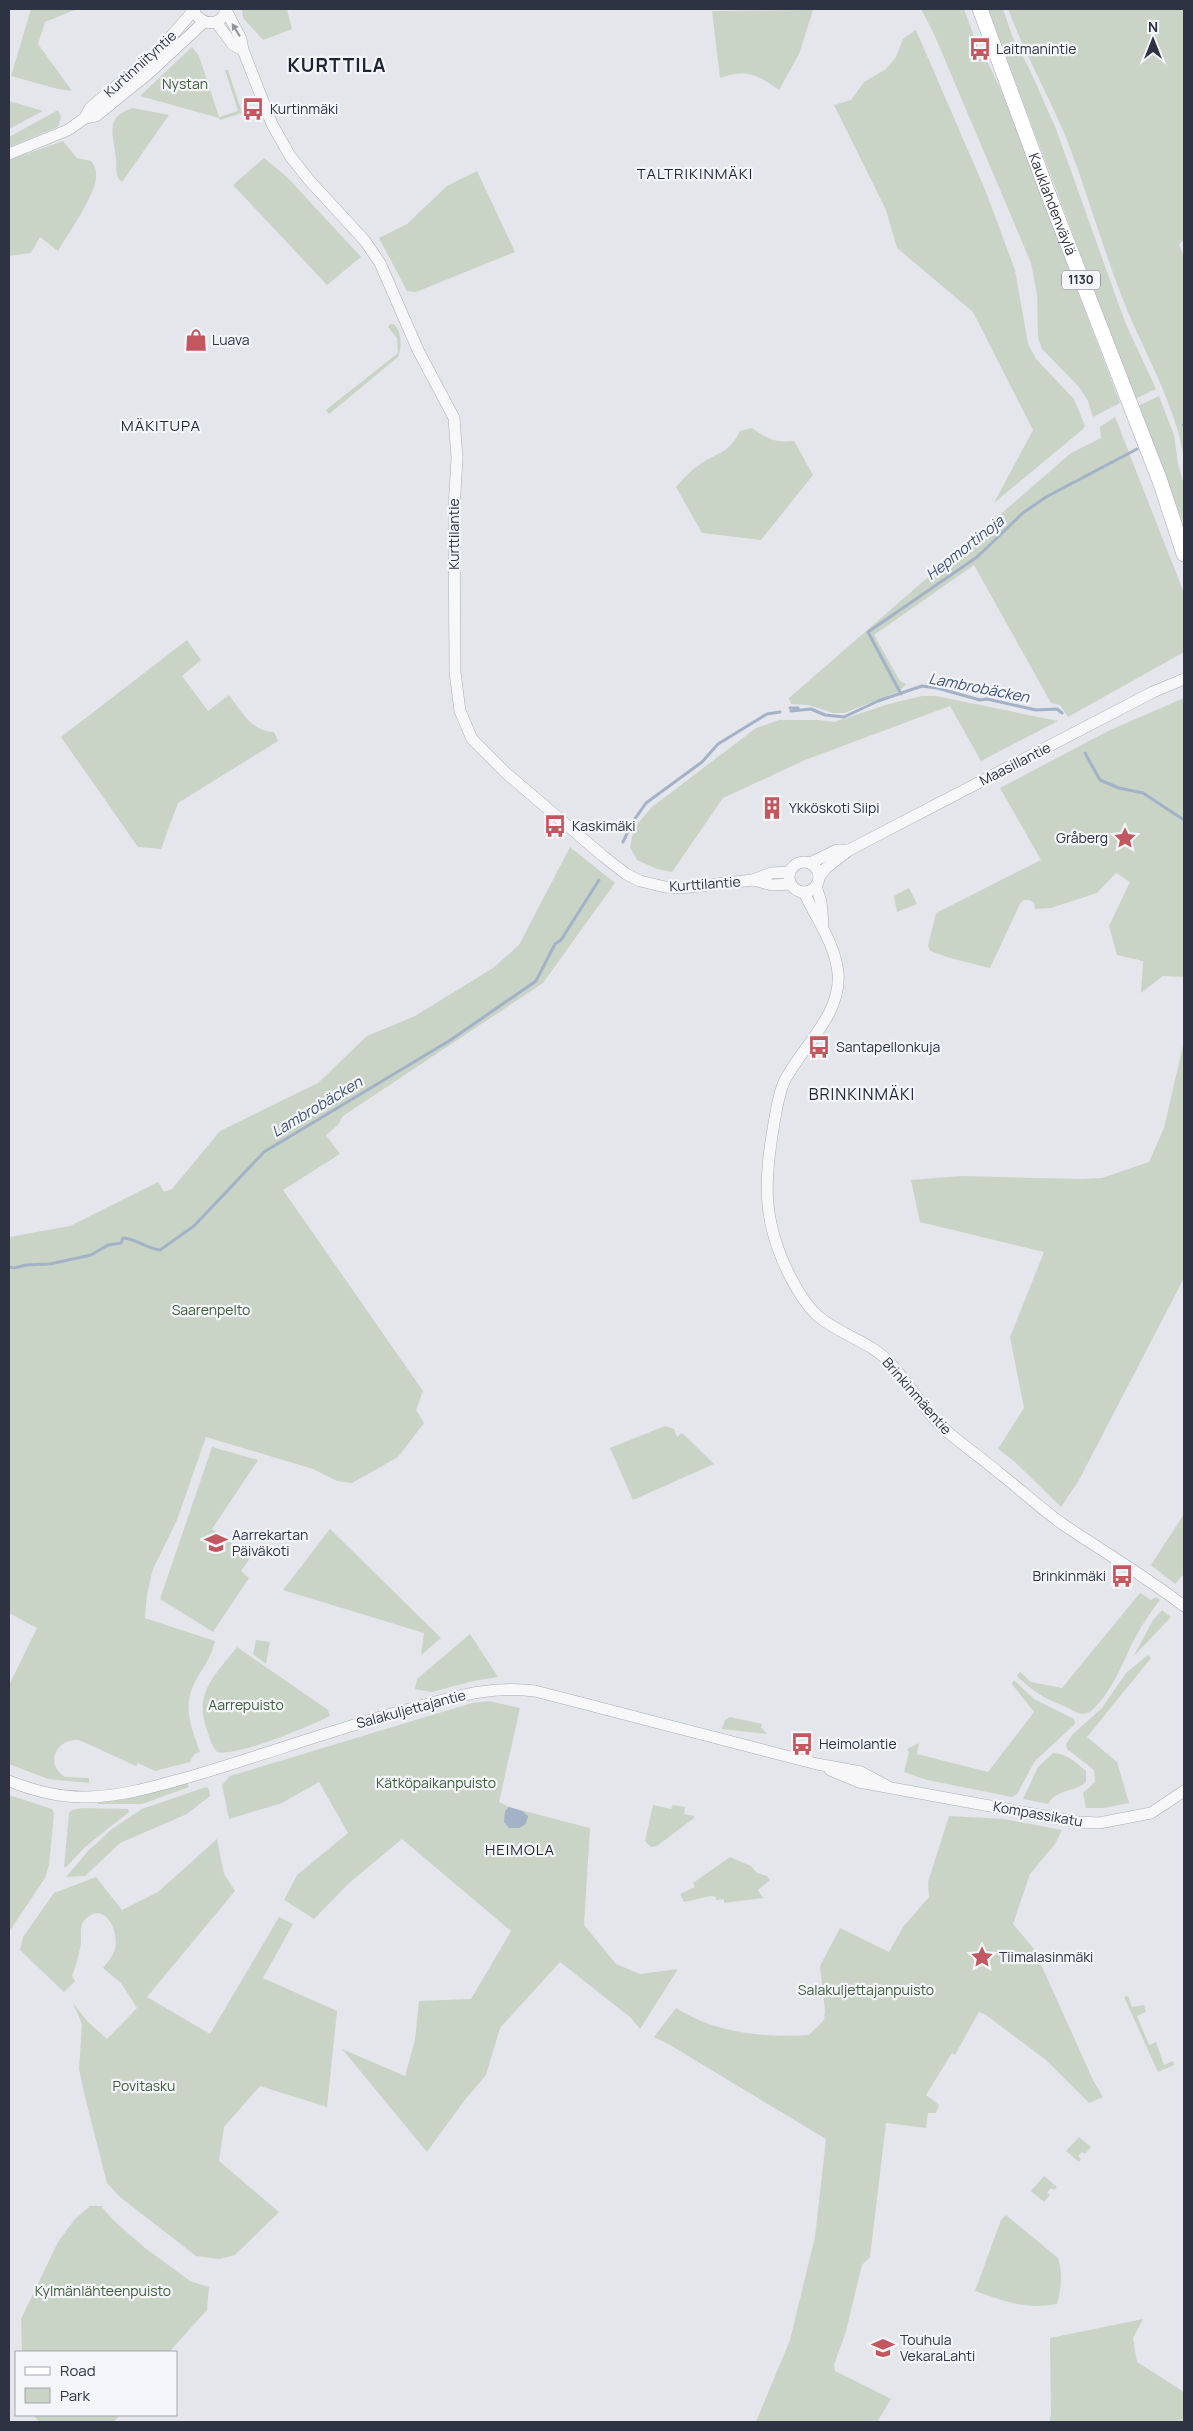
<svg xmlns="http://www.w3.org/2000/svg" width="1193" height="2431" font-family="Manrope,sans-serif">
  <style>
    .green { fill: #c9d4c6 }
    .water { fill: #a3b2c7 }
    .lines { fill: none; stroke-linecap: round; stroke-linejoin: round }
    .stream { stroke: #a3b2c7; stroke-width: 3 }
    .tertiary-casing { stroke: #a9adb5; stroke-width: 12 }
    .primary-casing { stroke: #a5aab5; stroke-width: 16 }
    .tertiary { stroke: #f7f7f9; stroke-width: 11 }
    .primary { stroke: #fff; stroke-width: 15 }
    .oneway { fill: #92959e }
    .labels { text-anchor: middle; stroke-width: 4.5; stroke-linejoin: round; paint-order: stroke }
    .shield { fill: #f4f5f8; stroke: #696d79; stroke-width: 1 }
    .shield-label { font-size: 12px; font-weight: bold; fill: #2d3342 }
    .poi-label { font-size: 14px; fill: #2d3342; stroke: #f4f5f8; text-anchor: start }
    .street-label { font-size: 14px; fill: #2d3342; stroke: #f4f5f8 }
    .park-label { font-size: 14px; fill: #405c3c; stroke: #f4f5f8 }
    .neighbourhood-label { font-size: 15px; letter-spacing: 1px; fill: #1f2433; stroke: #f4f5f8 }
    .water-label { font-size: 15px; font-style: italic; fill: #3b5072; stroke: #f4f5f8 }
    .quarter-label { font-size: 16px; letter-spacing: 1px; fill: #1f2433; stroke: #f4f5f8 }
    .district-label { font-size: 19px; font-weight: bold; letter-spacing: 1px; fill: #1f2433; stroke: #f4f5f8 }
  </style>
  <rect width="100%" height="100%" fill="#e4e6eb"/>
  <g class="green">
    <polygon points="31,9 77,9 45,22 38,44 72,91 58,89 11,76"/>
    <polygon points="242,9 287,9 292,29 263,40 243,18"/>
    <polygon points="921,9 964,9 980,53 983,53 1002,92 1120,403 1093,417 1088,401 1079,387 1042,349 1038,338 1037,295 1031,263 934,34"/>
    <polygon points="988,9 1003,9 1013,38 1030,70 1056,129 1125,322 1156,389 1135,399"/>
    <path d="M1008,9H1184V240L1179,244L1184,257V459C1175,401 1143,352 1122,297C1102,246 1087,192 1067,140C1049,96 1025,54 1008,9Z"/>
    <path d="M813,10L799,54L779,90C756,74 748,69 720,78L712,11Z"/>
    <polygon points="916,30 986,192 1015,270 1028,344 1036,359 1074,399 1085,426 1082,430 994,503 1033,430 973,312 897,248 886,210 834,105 851,100 864,82 886,69 896,57 903,39"/>
    <polygon points="192,47 199,56 219,117 238,111 225,70 228,70 242,113 220,120 219,118 140,96"/>
    <polygon points="9,101 43,111 9,129"/>
    <path d="M133,108L169,115L122,182C114,176 117,169 116,160C115,137 102,117 133,108Z"/>
    <polygon points="58,110 61,117 58,127 9,147 9,137"/>
    <path d="M63,141L77,158L91,161C93,164 96,168 96,172C99,192 68,233 58,251L40,237L31,253L9,256V160Z"/>
    <polygon points="264,158 287,177 361,257 327,285 233,185"/>
    <polygon points="477,171 515,252 416,292 407,291 379,238 407,224 447,186"/>
    <path d="M390,324H394C402,332 402,347 398,357L329,414L326,410L398,353L397,338L388,327Z"/>
    <polygon points="1159,396 1174,435 1178,464 1184,485 1184,525 1138,406"/>
    <polygon points="1115,417 1184,593 1184,652 1068,717 1060,705 1051,703 974,565 874,635 900,681 906,684 900,691 844,713 833,713 809,705 791,704 789,698 1071,453 1101,438 1100,427"/>
    <path d="M752,428C767,439 775,443 794,441L813,475L761,540L702,533L676,487C683,479 690,471 699,465C717,452 729,454 740,431Z"/>
    <path d="M187,640L201,660L182,676L208,711L229,695C241,711 252,732 274,732L278,741L178,803L161,849L138,847L61,737Z"/>
    <polygon points="922,696 936,696 1058,721 981,761 950,706 805,760 723,798 672,872 657,869 637,860 630,847 634,828 652,807 756,728 779,720 819,720 834,722 889,704"/>
    <polygon points="1184,698 1184,977 1163,976 1141,993 1143,961 1117,955 1109,926 1130,882 1116,873 1097,893 1051,908 1035,909 1034,903 1030,900 1024,900 1020,904 990,968 950,958 930,951 928,946 936,913 1041,860 1000,788 1110,730"/>
    <path d="M570,847L615,883L543,983L343,1116L338,1125L326,1135L340,1154L283,1190L423,1391L416,1410L424,1423L398,1457L352,1483L337,1481L313,1469L206,1437L177,1520L153,1569L147,1594L145,1618L215,1641C212,1654 207,1662 200,1673C181,1703 189,1721 200,1752L194,1754L190,1762L155,1771L138,1763L136,1766L79,1740C56,1738 44,1764 65,1777L89,1778V1783L48,1779L9,1764V1685L37,1628L9,1613V1237L70,1226L158,1182L164,1192L172,1189L220,1131L318,1083L367,1036L415,1016L493,968L519,945Z"/>
    <polygon points="909,888 917,904 897,912 894,896"/>
    <polygon points="1184,1041 1184,1278 1079,1480 1061,1507 1015,1462 998,1449 1024,1408 1010,1337 1044,1252 920,1222 911,1180 961,1176 1081,1179 1102,1178 1149,1162 1164,1128"/>
    <polygon points="665,1426 674,1429 677,1437 682,1433 714,1464 633,1500 610,1448"/>
    <polygon points="212,1447 258,1460 212,1529 251,1557 241,1571 249,1578 213,1632 160,1599"/>
    <polygon points="1184,1514 1184,1574 1175,1584 1151,1565"/>
    <polygon points="330,1529 441,1638 421,1655 424,1633 283,1590"/>
    <path d="M1140,1593L1151,1600L1156,1597L1160,1600C1151,1612 1143,1623 1136,1636C1122,1662 1114,1691 1090,1712C1079,1717 1074,1710 1064,1706C1045,1699 1032,1691 1017,1676L1020,1672L1031,1682L1062,1688Z"/>
    <polygon points="1162,1610 1171,1617 1133,1657 1153,1620"/>
    <polygon points="470,1634 498,1677 473,1681 432,1692 415,1689 417,1679"/>
    <polygon points="256,1640 270,1642 266,1664 253,1654"/>
    <path d="M237,1647L328,1710L330,1716C310,1726 237,1757 217,1752C211,1745 209,1736 206,1727C194,1692 217,1673 237,1647Z"/>
    <polygon points="1148,1655 1151,1658 1087,1737 1117,1762 1129,1803 1104,1808 1086,1808 1083,1793 1095,1782 1094,1770 1067,1749 1066,1744 1073,1734 1102,1708 1126,1673"/>
    <polygon points="1014,1680 1034,1699 1074,1719 1075,1724 1035,1761 1017,1794 1012,1797 927,1780 904,1772 909,1752 907,1749 919,1743 917,1754 988,1772 1034,1712 1012,1684"/>
    <polygon points="489,1701 520,1708 499,1802 509,1807 590,1828 584,1925 616,1964 640,1974 678,1969 640,2029 630,2017 560,1962 500,2028 486,2075 464,2101 427,2152 342,2049 405,2076 415,2040 419,2001 471,1999 511,1931 402,1839 348,1884 314,1919 284,1900 297,1875 348,1833 319,1782 282,1803 229,1819 222,1785 230,1776 472,1703"/>
    <polygon points="730,1717 762,1724 761,1727 767,1734 722,1729 725,1720"/>
    <path d="M1053,1753C1066,1753 1077,1763 1086,1771V1782C1075,1793 1057,1788 1048,1804L1023,1799L1038,1767Z"/>
    <polygon points="187,1782 189,1787 142,1804 98,1804 98,1801"/>
    <polygon points="206,1787 209,1789 210,1796 187,1814 120,1843 85,1876 66,1877 89,1850 112,1829 142,1809"/>
    <polygon points="9,1795 52,1809 54,1813 49,1865 45,1878 9,1932"/>
    <polygon points="653,1805 671,1809 673,1805 685,1807 684,1814 694,1816 694,1818 657,1846 651,1847 645,1841"/>
    <polygon points="82,1808 128,1809 129,1812 85,1847 66,1867 64,1867 69,1813 72,1810"/>
    <path d="M949,1816L1004,1819L1062,1830L1055,1844L1030,1874L1013,1924L1034,1949L1093,2080L1103,2097L1089,2103L1046,2060L986,2015L979,2012L955,2055L952,2053L926,2095L939,2105L936,2113H928L926,2128L886,2123L870,2257L862,2265L846,2331L834,2365L835,2371L891,2399L877,2422H756L790,2340L815,2237L826,2139L670,2045L654,2037L676,2008C715,2033 764,2038 809,2035L824,2020L825,2011L820,1966L840,1928L889,1952L903,1927L929,1897L928,1882Z"/>
    <path d="M217,1839L224,1874L235,1891L147,1997L210,2034L279,1917L293,1924L263,1978L337,2011L327,2107L260,2086L224,2127L219,2161L279,2212L235,2255L220,2259L196,2256L120,2197L107,2183L84,2093L79,2069L82,2024L73,2003L87,2021L107,2039L137,2008L121,1983L103,1968C108,1962 113,1956 115,1949C119,1936 109,1906 91,1915C79,1921 81,1930 81,1942C80,1952 76,1966 72,1976L75,1981L64,1992L20,1950L23,1937L54,1893L96,1877L122,1910L158,1892Z"/>
    <polygon points="730,1857 751,1866 757,1873 767,1876 770,1880 758,1890 763,1898 724,1903 724,1899 716,1900 716,1897 711,1896 684,1902 680,1894 695,1887 693,1883"/>
    <polygon points="1128,1996 1132,2007 1144,2005 1146,2012 1137,2016 1149,2045 1156,2042 1164,2065 1173,2061 1174,2065 1158,2072 1125,1999 1124,1997"/>
    <polygon points="1079,2137 1091,2147 1085,2154 1082,2152 1078,2156 1081,2159 1079,2162 1066,2151"/>
    <polygon points="1044,2176 1057,2187 1054,2190 1051,2188 1047,2193 1050,2195 1044,2202 1031,2191"/>
    <polygon points="90,2206 101,2206 113,2220 145,2248 190,2281 209,2287 207,2310 169,2352 22,2352 21,2319 58,2242 74,2220"/>
    <path d="M1006,2215L1058,2258C1063,2273 1061,2290 1057,2304C1025,2310 1004,2301 975,2291L1001,2220Z"/>
    <polygon points="1143,2319 1133,2338 1137,2362 1184,2392 1184,2422 1049,2422 1051,2415 1050,2338"/>
    <polygon points="33,2415 120,2415 114,2422 40,2422"/>
  </g>
  <polygon class="water" points="509,1807 522,1811 528,1816 526,1824 519,1828 509,1828 504,1822 505,1811"/>
  <g class="lines">
    <g class="stream">
      <polyline points="1183,425 1184,425"/>
      <polyline points="901,694 868,632 977,557 1023,513 1046,497 1137,449"/>
      <polyline points="790,708 798,708"/>
      <polyline points="791,711 811,709 825,715 844,717 878,701 922,686 937,688 980,700 987,699 1036,710 1057,709 1062,713"/>
      <polyline points="1085,753 1100,780 1119,788 1143,793 1184,820"/>
      <polyline points="623,842 632,823 646,803 702,762 718,744 767,714 780,712"/>
      <path d="M9,1267L14,1268L26,1265L50,1264L91,1255L108,1245L121,1243L123,1238C137,1239 146,1248 160,1250L194,1226L264,1152L449,1041L536,981L555,944L561,940L599,880"/>
    </g>
    <defs>
      <g id="tertiary">
        <polyline points="226,10 241,39 243,50 272,124 290,156 309,180 365,241 380,263 418,350 454,418 457,458 454,509 455,672 460,711 472,739 506,773 603,856 626,874 640,881 665,887 681,888 753,880 771,873 789,872"/>
        <path d="M198,17C209,27 223,23 226,9"/>
        <polyline points="216,22 233,45 243,50"/>
        <polyline points="85,118 90,108 159,50 195,9"/>
        <polyline points="9,154 68,130 85,118 96,116 149,73 204,22"/>
        <circle cx="804" cy="877" r="15"/>
        <polyline points="810,863 837,850 849,850"/>
        <polyline points="819,877 826,868 849,850 1153,692 1184,679"/>
        <polyline points="753,880 772,885 790,884"/>
        <polyline points="816,886 821,902 823,923"/>
        <path d="M804,892C816,919 835,943 838,973C842,1014 802,1047 785,1080C780,1090 778,1101 776,1112C764,1177 760,1220 792,1280C799,1293 807,1307 819,1317C841,1335 871,1342 890,1363C908,1382 921,1406 940,1425C958,1442 979,1456 998,1472C1020,1489 1041,1509 1064,1525C1104,1552 1145,1576 1184,1606"/>
        <polyline points="830,1770 859,1782 1077,1822 1099,1823 1151,1813 1184,1791"/>
        <path d="M9,1781C34,1791 62,1798 89,1797C124,1796 156,1786 189,1777C264,1755 337,1728 413,1708C454,1697 492,1685 535,1691L817,1764L861,1772L887,1786"/>
      </g>
      <g id="primary">
        <path id="s1" d="M980,9L1046,188L1160,481L1184,554"/>
      </g>
    </defs>
    <use href="#tertiary" class="tertiary-casing"/>
    <use href="#primary" class="primary-casing"/>
    <use href="#tertiary" class="tertiary"/>
    <use href="#primary" class="primary"/>
  </g>
  <defs><path id="oneway-solid" d="M-6-.8H1V-3.2L6.5 0L1 3.2V.8H-6Z" transform="scale(1.25)"/></defs>
  <use class="oneway" href="#oneway-solid" transform="translate(236 30) rotate(-122)"/>
  <defs>
    <symbol id="bus-bare" viewBox="-9 -9 18 18"><path d="M-5-6H5V4H4V6H2V4H-2V6H-4V4H-5ZM-3.5-4V0h7V-4ZM-3.5 1.2v1.5H-2V1.2ZM2 1.2v1.5H3.5V1.2Z" fill="#c2575f" stroke="#f4f5f8" stroke-width="2.5" paint-order="stroke"/></symbol>
    <symbol id="shop-bare" viewBox="-9 -9 18 18"><path d="M-5-2.5h2.3a2.7 3.5 0 0 1 5.4 0H5L5.5 6h-11ZM-1.5-2.5h3a1.5 2.3 0 0 0-3 0Z" fill="#c2575f" stroke="#f4f5f8" stroke-width="2.5" paint-order="stroke"/></symbol>
    <symbol id="building-bare" viewBox="-9 -9 18 18"><path d="M-4-6H4V6H1V3H-1V6H-4ZM-2.5-4.3h1.7v1.8h-1.7ZM.8-4.3h1.7v1.8H.8ZM-2.5-1h1.7V.8h-1.7ZM.8-1h1.7V.8H.8Z" fill="#c2575f" stroke="#f4f5f8" stroke-width="2.5" paint-order="stroke"/></symbol>
    <symbol id="sight-bare" viewBox="-9 -9 18 18"><path d="M0-6L1.8-2.2L6-1.7L2.9 1.2L3.7 5.4L0 3.3L-3.7 5.4L-2.9 1.2L-6-1.7L-1.8-2.2Z" fill="#c2575f" stroke="#f4f5f8" stroke-width="2.5" paint-order="stroke"/></symbol>
    <symbol id="school-bare" viewBox="-9 -9 18 18"><path d="M0-5L7-2L0 1L-7-2ZM-4 1L0 2.5L4 1V4Q0 6-4 4Z" fill="#c2575f" stroke="#f4f5f8" stroke-width="2.5" paint-order="stroke"/></symbol>
  </defs>
  <g fill-rule="evenodd">
    <use href="#bus-bare" x="964" y="33" width="32" height="32"/>
    <use href="#bus-bare" x="237" y="93" width="32" height="32"/>
    <use href="#shop-bare" x="180" y="324" width="32" height="32"/>
    <use href="#building-bare" x="756" y="792" width="32" height="32"/>
    <use href="#bus-bare" x="539" y="810" width="32" height="32"/>
    <use href="#sight-bare" x="1109" y="822" width="32" height="32"/>
    <use href="#bus-bare" x="803" y="1031" width="32" height="32"/>
    <use href="#school-bare" x="200" y="1527" width="32" height="32"/>
    <use href="#bus-bare" x="1106" y="1560" width="32" height="32"/>
    <use href="#bus-bare" x="786" y="1728" width="32" height="32"/>
    <use href="#sight-bare" x="966" y="1941" width="32" height="32"/>
    <use href="#school-bare" x="867" y="2332" width="32" height="32"/>
  </g>
  <g class="labels">
    <rect class="shield" x="1062" y="270.5" width="38" height="19" rx="4"/>
    <g class="shield-label">
      <text x="1081" y="284">1130</text>
    </g>
    <g class="poi-label">
      <text x="996" y="54">Laitmanintie</text>
      <text x="270" y="114">Kurtinmäki</text>
      <text x="212" y="345">Luava</text>
      <text x="789" y="813">Ykköskoti Siipi</text>
      <text x="572" y="831">Kaskimäki</text>
      <text x="1108" y="843" text-anchor="end">Gråberg</text>
      <text x="836" y="1052">Santapellonkuja</text>
      <text x="232" y="1540">Aarrekartan<tspan x="232" dy="16">Päiväkoti</tspan></text>
      <text x="1106" y="1581" text-anchor="end">Brinkinmäki</text>
      <text x="819" y="1749">Heimolantie</text>
      <text x="999" y="1962">Tiimalasinmäki</text>
      <text x="900" y="2345">Touhula<tspan x="900" dy="16">VekaraLahti</tspan></text>
    </g>
    <g class="street-label">
      <text transform="translate(140 64) rotate(-42)" y="5">Kurtinniityntie</text>
      <text dy="5" stroke="none"><textPath href="#s1" startOffset="208">Kauklahdenväylä</textPath></text>
      <text transform="translate(454 534) rotate(-90)" y="5">Kurttilantie</text>
      <text transform="translate(1015 764) rotate(-27)" y="5">Maasillantie</text>
      <text transform="translate(705 884) rotate(-4)" y="5">Kurttilantie</text>
      <text transform="translate(917 1396) rotate(49)" y="5">Brinkinmäentie</text>
      <text transform="translate(411 1709) rotate(-15)" y="5">Salakuljettajantie</text>
      <text transform="translate(1038 1814) rotate(10)" y="5">Kompassikatu</text>
    </g>
    <g class="park-label">
      <text x="185" y="89">Nystan</text>
      <text x="211" y="1315">Saarenpelto</text>
      <text x="246" y="1710">Aarrepuisto</text>
      <text x="436" y="1788">Kätköpaikanpuisto</text>
      <text x="866" y="1995">Salakuljettajanpuisto</text>
      <text x="144" y="2091">Povitasku</text>
      <text x="103" y="2296">Kylmänlähteenpuisto</text>
    </g>
    <g class="neighbourhood-label">
      <text x="695" y="179">TALTRIKINMÄKI</text>
      <text x="161" y="431">MÄKITUPA</text>
      <text x="520" y="1855">HEIMOLA</text>
    </g>
    <g class="water-label">
      <text transform="translate(965 548) rotate(-38)" y="5">Hepmortinoja</text>
      <text transform="translate(979 688) rotate(11)" y="5">Lambrobäcken</text>
      <text transform="translate(317 1107) rotate(-31)" y="5">Lambrobäcken</text>
    </g>
    <g class="quarter-label">
      <text x="862" y="1100">BRINKINMÄKI</text>
    </g>
    <g class="district-label">
      <text x="337" y="72">KURTTILA</text>
    </g>
  </g>
  <rect width="1193" height="2431" fill="none" stroke="#2d3342" stroke-width="20"/>
  <rect x="15" y="2351" width="162" height="65" fill="#f4f5f8" stroke="#a4a7af"/>
  <rect x="25" y="2367" width="25" height="8" fill="#ffffff" stroke="#a4a7af"/>
  <text x="60" y="2376" font-size="15" fill="#2d3342">Road</text>
  <rect x="25" y="2388" width="25" height="15" fill="#c9d4c6" stroke="#a4a7af"/>
  <text x="60" y="2401" font-size="15" fill="#2d3342">Park</text>
  <g transform="translate(1153 40)" stroke="#f4f5f8" stroke-width="4" paint-order="stroke">
  <path d="M0-4L9 19L0 12L-9 19Z" fill="#2d3342"/>
  <text y="-8" font-size="14" font-weight="bold" text-anchor="middle" fill="#2d3342">N</text>
  </g>
</svg>
